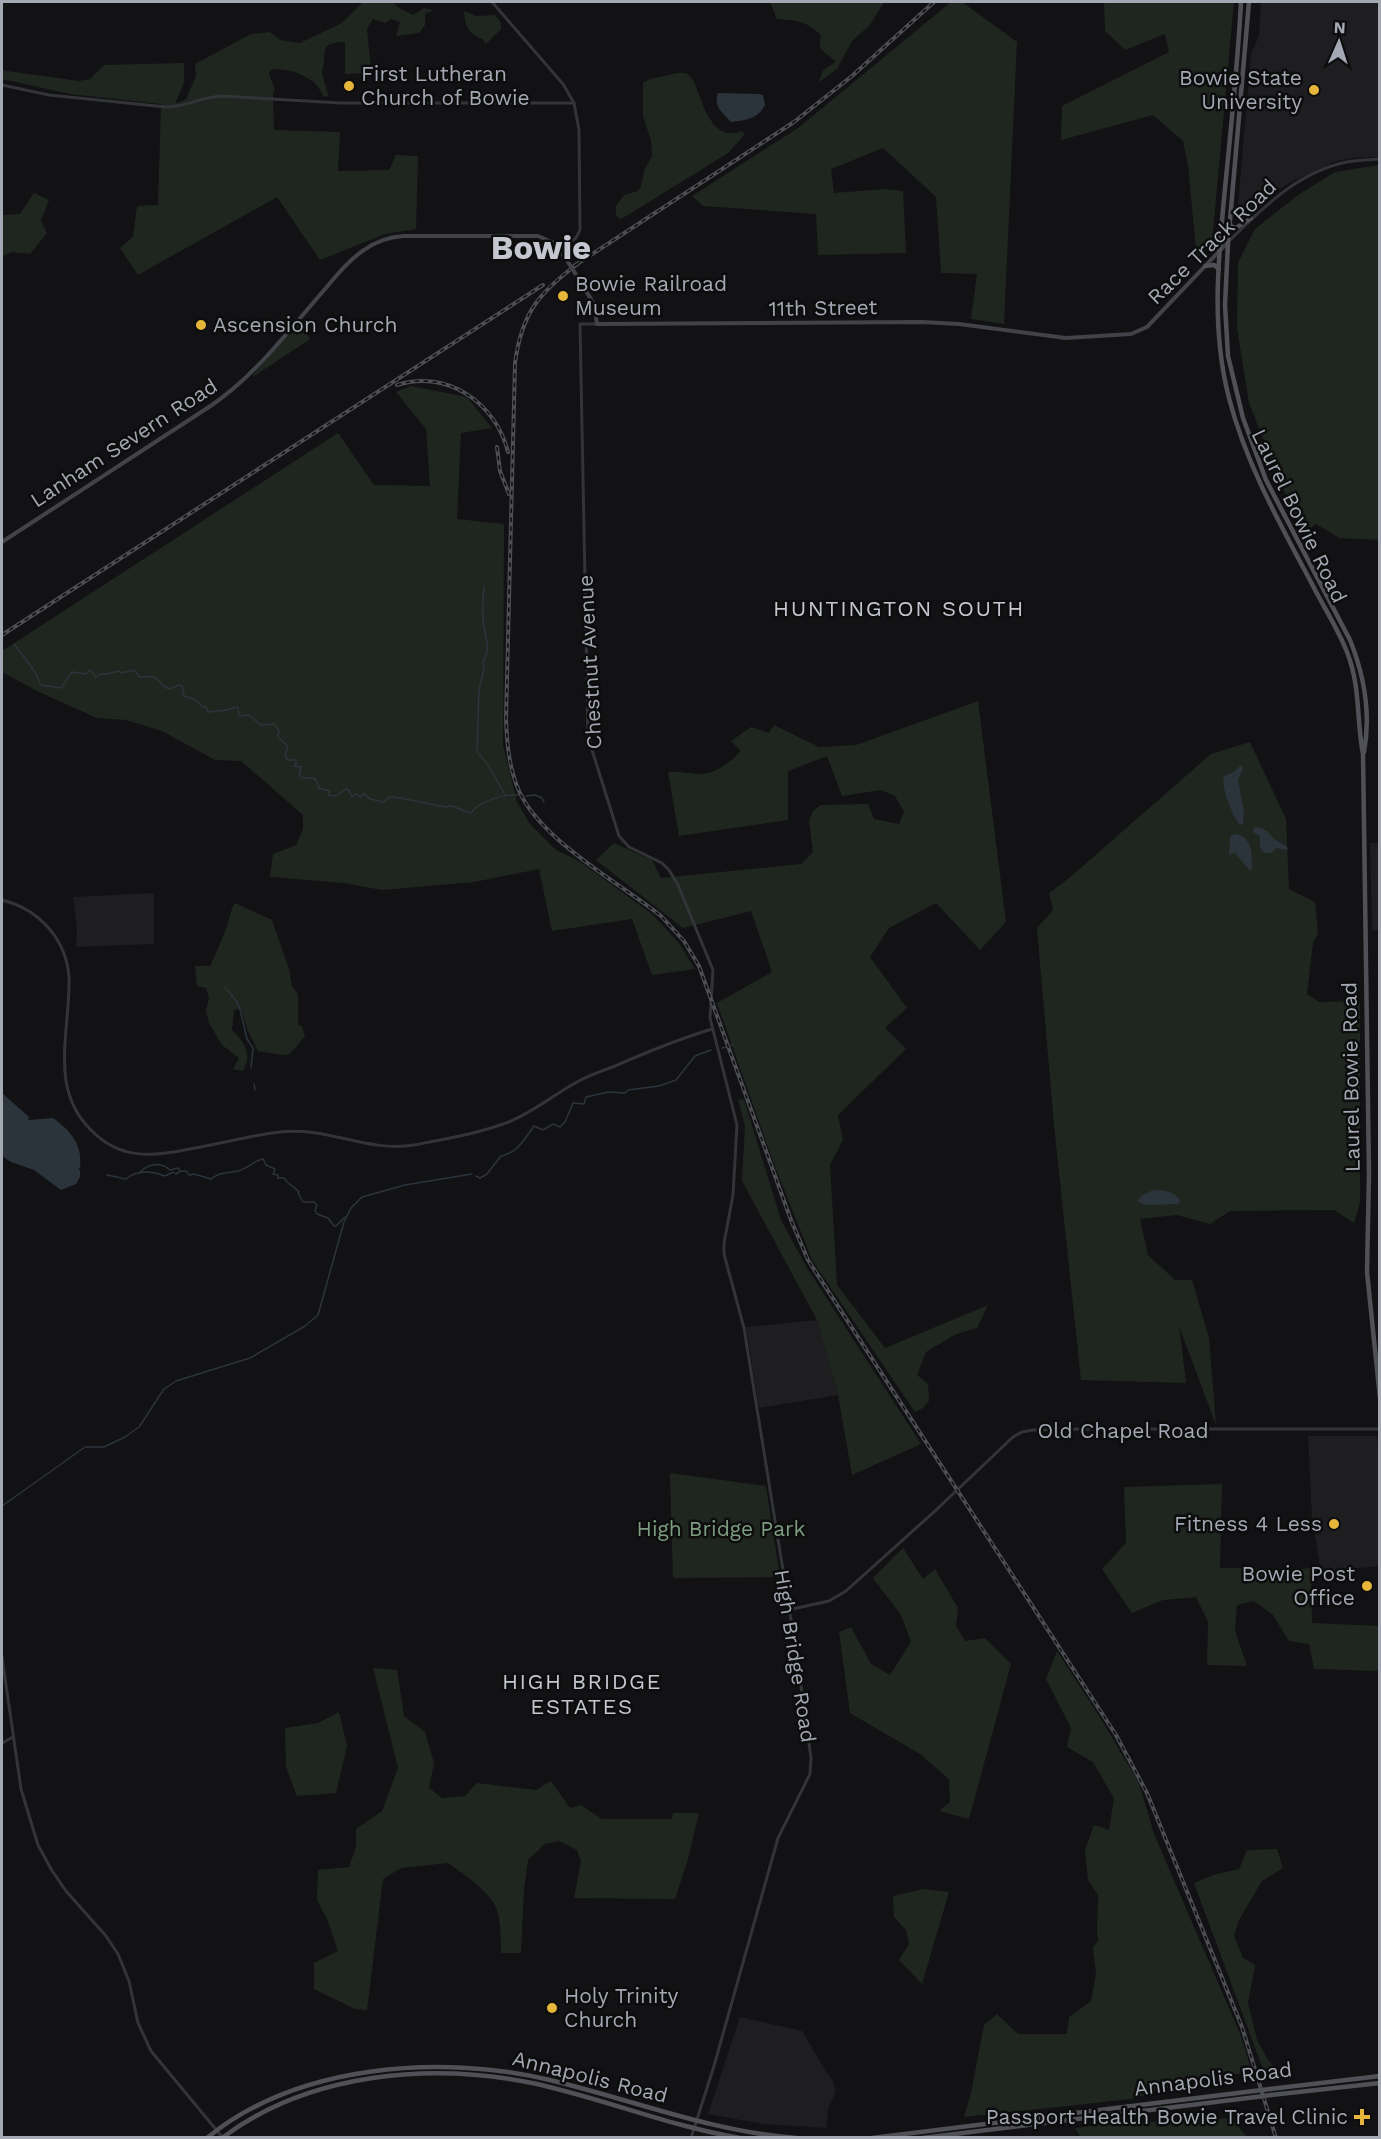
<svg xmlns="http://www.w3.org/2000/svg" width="1381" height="2139" font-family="'Work Sans',sans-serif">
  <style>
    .built { fill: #1e1e20 }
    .green { fill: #1f2620 }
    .water { fill: #2c343b }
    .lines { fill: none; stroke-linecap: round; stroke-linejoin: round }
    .stream { stroke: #2c343b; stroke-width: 1.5 }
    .tertiary { stroke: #333438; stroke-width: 3 }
    .secondary { stroke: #424348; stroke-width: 4 }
    .primary { stroke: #505157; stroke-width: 4.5 }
    .rail-casing { stroke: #4d4e53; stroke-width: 4 }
    .rail { stroke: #0d0d0e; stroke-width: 1.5; stroke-dasharray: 4.5; stroke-linecap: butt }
    .secondary-bridge { stroke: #424348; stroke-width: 4 }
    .primary-bridge { stroke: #505157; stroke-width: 4.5 }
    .poi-dot { fill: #e5b639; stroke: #0d0d0e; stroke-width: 2 }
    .labels { text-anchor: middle; stroke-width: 5; stroke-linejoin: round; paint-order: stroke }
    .poi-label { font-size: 21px; fill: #a4a8b3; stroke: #0d0d0e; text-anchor: start }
    .street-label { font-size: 21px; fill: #a4a8b3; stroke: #0d0d0e }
    .park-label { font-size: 21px; fill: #7d9d81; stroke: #0d0d0e }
    .neighbourhood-label { font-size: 22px; letter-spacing: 1.5px; fill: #c5c7d0; stroke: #0d0d0e }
    .town-label { font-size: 33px; font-weight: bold; fill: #c5c7d0; stroke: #0d0d0e }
  </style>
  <rect width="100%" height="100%" fill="#121214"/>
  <g class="built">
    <polygon points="1261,2 1379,2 1379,157 1351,158 1334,162 1287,184 1273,194 1270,192 1243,220 1237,217 1251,54 1259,36"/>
    <polygon points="1370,843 1379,843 1379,930 1372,930"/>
    <polygon points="154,893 154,944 76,947 77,927 73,897"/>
    <polygon points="817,1320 838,1395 759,1408 746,1327"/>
    <polygon points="1308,1436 1377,1436 1380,1460 1379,1566 1321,1572 1312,1518"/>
    <polygon points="740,2017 802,2031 827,2073 833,2081 836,2091 829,2106 826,2128 763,2124 708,2114"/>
  </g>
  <g class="green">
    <path d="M770,2H884L870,25L852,41L837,69L819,82L823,70L836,62C827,51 816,54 821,35C806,21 797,20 777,19Z"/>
    <polygon points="951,2 962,2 1017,42 1004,324 971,319 977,274 941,273 936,197 883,148 831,169 834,193 885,189 903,191 906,253 818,255 816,214 703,206 692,196 798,128"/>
    <polygon points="1104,2 1234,2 1212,242 1197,259 1188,165 1183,141 1153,115 1061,140 1062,106 1169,52 1165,34 1125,50 1105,31"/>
    <path d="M362,3L392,2L399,8L413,15L424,8L434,10L425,14V25L419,33L396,36L400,22L391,19L385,23L373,19L367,29L371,68H370L372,73L345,74V42C327,43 324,44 324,62C323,67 321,72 323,77C324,84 328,89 328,96L324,97C321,92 317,84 312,81C301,73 286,67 271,70L269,73L275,91L273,94L274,130L340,132L338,171L389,170L396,155L418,156L416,229L385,234L320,260L277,197L138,275L120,248L133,237L137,206L158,205L161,104L70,94L2,79V59L3,70L7,71L79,81L90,79L104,65L184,63V83L175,104L186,99L196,76L195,64L251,34L270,32L280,40L300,43L342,23Z"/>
    <path d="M464,11L476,16L495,15L501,23V29L486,44L483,39C469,35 465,26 464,11Z"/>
    <path d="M678,73H686C690,76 693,79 695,84C703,104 712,143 742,131L745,134L728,153L623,218L619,219L616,215V206L624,195L638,191L641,187L644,171L652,156L651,140L643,116V83L650,79Z"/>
    <polygon points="1379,165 1379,540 1339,538 1316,524 1304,533 1285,493 1249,403 1237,328 1238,263 1255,229 1298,195 1335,172"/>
    <polygon points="34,193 49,200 41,221 47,233 30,254 12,252 2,256 2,215 20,214"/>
    <polygon points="300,321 310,339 253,377 253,375"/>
    <polygon points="411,386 467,397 492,428 461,433 457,519 504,524 503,745 517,802 530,824 556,850 579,861 652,914 679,943 695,969 652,975 632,919 552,931 539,869 474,882 382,890 344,883 270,877 273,854 296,845 303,829 303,815 241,761 215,760 162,731 126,720 97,718 39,692 2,672 2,651 338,433 374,485 430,486 426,429 396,392"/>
    <path d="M978,701L1006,922L980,950L936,903L889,928L870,957L907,1008L885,1028L906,1049L838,1115L843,1140L830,1165L837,1285L885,1348L988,1305L977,1328L956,1334L926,1352L917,1375L928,1384L929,1401L923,1408L915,1412L812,1260L774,1164L717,1003L772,972L751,911L683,928L596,860L614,843L652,860L661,878L801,864L813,852L809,821L813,811L821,805L868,804L874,819L899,824L904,812L895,796L881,790L842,796L827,756L788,771V820L679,836L668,772C680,771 694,775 703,774C718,772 731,761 741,751L731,741L751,727L769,733L774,725L819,747L856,745Z"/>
    <polygon points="1250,742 1286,819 1289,889 1315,902 1318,933 1313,943 1307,994 1319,1002 1360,1001 1360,1202 1354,1223 1334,1210 1230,1211 1210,1224 1177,1215 1140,1219 1148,1255 1175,1280 1192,1280 1209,1338 1216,1425 1179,1326 1186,1383 1081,1380 1054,1125 1037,928 1053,910 1049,893 1068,879 1211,754"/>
    <path d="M235,903L272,920L289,969L292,986L298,994V1025L302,1026L305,1036L290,1054L282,1055L258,1051L247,1029L241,1009L234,1010L232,1030C244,1041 253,1055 243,1071L233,1069L239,1058L222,1045L209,1023L206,1011L209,997L206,988L197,986L195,966H210C216,953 222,940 227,926C230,918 230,911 235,903Z"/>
    <polygon points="744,1099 781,1220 807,1268 921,1444 852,1475 838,1395 817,1320 742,1181 745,1126 738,1100"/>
    <polygon points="670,1473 766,1486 780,1577 673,1578"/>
    <polygon points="1222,1484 1220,1568 1304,1569 1311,1567 1312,1623 1379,1626 1379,1671 1314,1669 1309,1644 1289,1641 1273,1615 1254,1601 1237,1605 1235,1631 1247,1666 1207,1665 1208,1622 1196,1597 1163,1600 1132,1613 1102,1569 1126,1543 1124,1487"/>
    <polygon points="903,1548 923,1579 935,1569 958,1608 956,1626 965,1641 985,1638 1011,1664 969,1819 939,1811 950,1802 949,1779 920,1754 850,1713 839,1632 851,1627 871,1664 890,1675 911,1642 901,1615 873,1578"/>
    <polygon points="1057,1651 1101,1719 1139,1783 1154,1834 1241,2036 1252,2072 1197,2079 1131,2099 964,2117 971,2093 984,2025 997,2014 1018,2034 1067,2034 1069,2017 1091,2001 1096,1974 1093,1948 1099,1939 1097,1935 1098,1895 1088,1880 1085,1850 1094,1825 1109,1830 1114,1798 1093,1762 1067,1747 1071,1728 1046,1679"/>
    <path d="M373,1668L397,1670L404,1716L425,1732L434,1763L429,1788L442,1798L465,1796L477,1783L536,1790L551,1781L570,1808L581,1805L602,1819H672L673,1813H699L688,1859L675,1899L574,1898L581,1861L577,1850L559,1841L545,1844L528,1860L524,1889L521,1953H501C501,1939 501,1923 497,1910C491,1892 462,1873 448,1863L401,1868L383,1879L367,2010L355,2009L314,1989V1963L338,1951L327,1919L317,1900L318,1870L349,1867L356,1847V1829L382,1811L398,1768Z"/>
    <polygon points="339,1712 347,1746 336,1793 297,1796 286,1767 285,1728 318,1723"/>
    <polygon points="1277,1849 1283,1868 1262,1881 1239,1920 1234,1936 1243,1958 1255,1965 1248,2003 1257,2040 1269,2061 1286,2079 1267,2080 1194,1883 1213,1875 1239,1869 1247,1850"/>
    <polygon points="923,1889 949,1892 922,1984 899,1960 909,1944 906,1930 894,1917 893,1896"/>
    <polygon points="1231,2118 1247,2137 1081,2137 1075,2128 1105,2124"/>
  </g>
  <g class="water">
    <path d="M718,93L758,94L763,95L765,105C757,120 745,120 731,122C723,113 713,107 718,93Z"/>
    <path d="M1241,765L1243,769L1238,780L1244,811L1243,824L1240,825C1233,817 1220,786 1224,776L1234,772Z"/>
    <polygon points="1257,827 1267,831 1274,839 1286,846 1288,850 1276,848 1271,853 1264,853 1260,847 1260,836 1253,832 1254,828"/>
    <path d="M1234,834C1253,836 1252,855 1252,869L1250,871L1235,853L1229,855L1230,837Z"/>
    <path d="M2,1093L29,1117L28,1120L53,1118C71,1131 83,1145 80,1168L78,1169L80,1170V1177L76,1184L61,1190L34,1170L11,1162L2,1156Z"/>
    <path d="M1153,1190C1162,1190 1177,1191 1180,1202L1177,1204L1145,1205L1137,1201L1143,1195Z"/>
  </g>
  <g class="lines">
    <g class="stream">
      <path d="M484,586C483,597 482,608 483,620C484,633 492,649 483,662L484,668L479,690L477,752L489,766L505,795"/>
      <path d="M14,644L35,672L41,685L61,688L72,672L85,674L90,670L96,677L100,674H107L118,671L122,673L134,670L140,677C164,674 154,683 169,689L179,685L182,686L184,696C191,699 198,699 202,707H206L208,712L228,710L235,707L238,708L239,716L249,715L261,725L274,724L279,731L278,737L288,746L285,755L288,760H296V763L294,766L301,767L299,774L302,778H314L319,786L318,788L330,791L328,795L336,796L346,789L349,790L352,797L355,794L361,797L364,793L370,799L384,802L389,797H395L445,807L452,806L471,813C479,801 504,794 518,795"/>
      <polyline points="526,796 535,795 542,798 544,802"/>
      <polyline points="225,987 237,1002 240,1009 247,1039 253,1048 251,1068"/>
      <polyline points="731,1045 733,1044"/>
      <polyline points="722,1048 727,1047"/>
      <polyline points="254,1084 255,1090"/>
      <path d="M139,1173C148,1164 160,1161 170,1170L178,1168L180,1170"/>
      <path d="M107,1175L126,1179C138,1169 152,1171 165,1176L173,1172L176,1174L181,1171H186L189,1175L194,1174L211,1179C219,1172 228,1173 238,1171C247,1169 253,1161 263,1159L266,1165L275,1169L273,1174L278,1175V1178H284C288,1185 294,1186 299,1192L298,1193L303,1202H314L317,1205L315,1210L317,1214L328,1218L334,1226H336L345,1217"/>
      <path d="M476,1176L480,1178L487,1174L501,1156C518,1153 525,1138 534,1126L543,1130L553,1124L560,1127L565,1122L573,1103L584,1104L586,1097L608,1092L625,1093L628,1090L659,1086L676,1080L695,1056L711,1050"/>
      <polyline points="2,1506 85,1447 104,1447 125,1437 139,1427 164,1389 176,1381 250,1358 305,1326 318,1315 344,1222 351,1208 362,1197 405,1185 472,1174"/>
    </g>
    <g class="tertiary">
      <polyline points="492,2 563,84 574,103 579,130 580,230 576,238 560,249"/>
      <path d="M2,85L49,95L166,107C185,107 202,97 222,96L341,103H574"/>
      <path d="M1228,242C1263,208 1297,172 1347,162C1358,160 1369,160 1380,159"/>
      <polyline points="597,324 580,324 588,734 592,750 619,836 629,847 662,863 669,870 678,885 713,970 710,1018 737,1125 733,1195 724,1243 724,1254 744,1328 797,1657 811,1758 810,1774 778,1838 714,2066 691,2138"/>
      <path d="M2,900C38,909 66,938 69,977C70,1011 61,1047 66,1081C69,1099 77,1116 90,1129C121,1162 155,1156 195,1148C223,1143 252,1135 280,1132C326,1126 368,1153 414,1145C445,1139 482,1133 511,1121C535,1111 555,1094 577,1082C589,1075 602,1071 615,1066C647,1052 679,1039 712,1029"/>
      <polyline points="788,1610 829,1601 846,1591 935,1511 1013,1437 1022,1432 1033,1430 1084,1429 1380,1429"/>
      <polyline points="2,1657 21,1789 38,1845 51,1869 66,1891 106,1936 118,1954 129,1981 138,2023 151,2051 223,2138"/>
      <polyline points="2,1743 13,1737"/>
    </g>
    <g class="secondary">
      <polyline points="575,273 594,304 597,324 922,322 959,324 1066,338 1131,334 1147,327 1227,243"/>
      <path d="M2,542L212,405C254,376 286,334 319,296C333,280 346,262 364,250C375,242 389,237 403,236H538L554,243L566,259"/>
    </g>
    <g class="primary">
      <path d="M1241,2C1238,60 1232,119 1226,178C1219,251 1210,326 1229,398C1246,464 1280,524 1312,584C1323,606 1338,629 1347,652C1361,688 1356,718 1363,754L1369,1174L1367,1272L1380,1398"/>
      <path d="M1249,2L1228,243L1225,305L1228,356L1243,418L1266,480L1350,640C1364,675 1371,714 1364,752"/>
      <polyline points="1229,223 1232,227 1236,228 1251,218"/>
      <polyline points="1205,266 1214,265 1219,269"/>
      <polyline points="1270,2089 1380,2076"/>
      <polyline points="1271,2095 1380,2083"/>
      <path d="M207,2138C297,2064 441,2054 550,2080C633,2100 712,2132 797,2138"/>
      <path d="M222,2138C308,2073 430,2062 532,2083C602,2098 669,2126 740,2138"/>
      <polyline points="872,2138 1254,2091"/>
      <polyline points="922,2138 1256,2097"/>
    </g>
    <defs>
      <g id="rail">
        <path d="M580,262C540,292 522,311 515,363L506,719C507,744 509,768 519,791C541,840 618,882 661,916L684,941L699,966L791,1220L808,1260L1116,1735L1147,1793L1242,2027L1276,2138"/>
        <polyline points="574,266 794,122 852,76 934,2"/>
        <path d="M397,385C447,369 496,403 508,452"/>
        <polyline points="497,447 500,471 509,494"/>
        <polyline points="2,635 543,285"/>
      </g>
    </defs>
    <use href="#rail" class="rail-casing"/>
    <use href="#rail" class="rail"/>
    <polyline class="secondary-bridge" points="566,259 575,273"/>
    <g class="primary-bridge">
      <polyline points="1254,2091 1270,2089"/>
      <polyline points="1256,2097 1271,2095"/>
    </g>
  </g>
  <g class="poi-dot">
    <circle cx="349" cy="86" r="6"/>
    <circle cx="1314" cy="90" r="6"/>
    <circle cx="563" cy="296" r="6"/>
    <circle cx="201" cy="325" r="6"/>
    <circle cx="1334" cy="1524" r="6"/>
    <circle cx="1367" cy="1586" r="6"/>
    <circle cx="552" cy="2008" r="6"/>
    <path d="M1359 2108h6v6h6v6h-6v6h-6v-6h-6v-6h6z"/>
  </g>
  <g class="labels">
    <g class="poi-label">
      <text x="361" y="81">First Lutheran<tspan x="361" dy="24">Church of Bowie</tspan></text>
      <text x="1302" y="85" text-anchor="end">Bowie State<tspan x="1302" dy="24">University</tspan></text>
      <text x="575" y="291">Bowie Railroad<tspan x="575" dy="24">Museum</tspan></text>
      <text x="213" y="332">Ascension Church</text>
      <text x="1322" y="1531" text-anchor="end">Fitness 4 Less</text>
      <text x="1355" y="1581" text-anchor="end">Bowie Post<tspan x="1355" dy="24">Office</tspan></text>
      <text x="564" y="2003">Holy Trinity<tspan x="564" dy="24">Church</tspan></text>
      <text x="1348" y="2124" text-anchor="end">Passport Health Bowie Travel Clinic</text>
    </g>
    <g class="street-label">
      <text transform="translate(1212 242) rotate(-44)" y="7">Race Track Road</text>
      <text transform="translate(823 308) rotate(-1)" y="7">11th Street</text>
      <text transform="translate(124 443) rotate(-33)" y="7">Lanham Severn Road</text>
      <text transform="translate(1299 516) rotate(64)" y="7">Laurel Bowie Road</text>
      <text transform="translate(590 662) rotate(-93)" y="7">Chestnut Avenue</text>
      <text transform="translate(1351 1077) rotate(-91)" y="7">Laurel Bowie Road</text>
      <text x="1123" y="1438">Old Chapel Road</text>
      <text transform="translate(795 1656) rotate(81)" y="7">High Bridge Road</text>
      <text transform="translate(590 2077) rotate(14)" y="7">Annapolis Road</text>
      <text transform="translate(1213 2079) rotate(-7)" y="7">Annapolis Road</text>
    </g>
    <g class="park-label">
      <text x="721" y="1536">High Bridge Park</text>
    </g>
    <g class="neighbourhood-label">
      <text x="899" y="616">HUNTINGTON SOUTH</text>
      <text x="582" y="1689">HIGH BRIDGE<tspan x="582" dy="25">ESTATES</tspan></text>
    </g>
    <g class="town-label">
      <text x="541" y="259">Bowie</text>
    </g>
  </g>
  <rect width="1381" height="2139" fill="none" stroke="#a4a8b3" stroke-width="6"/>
  <g transform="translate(1339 42) rotate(3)" stroke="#0d0d0e" stroke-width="4.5" paint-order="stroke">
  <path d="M0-4.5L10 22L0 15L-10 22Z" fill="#a4a8b3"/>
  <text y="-9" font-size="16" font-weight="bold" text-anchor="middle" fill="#a4a8b3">N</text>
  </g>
</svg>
